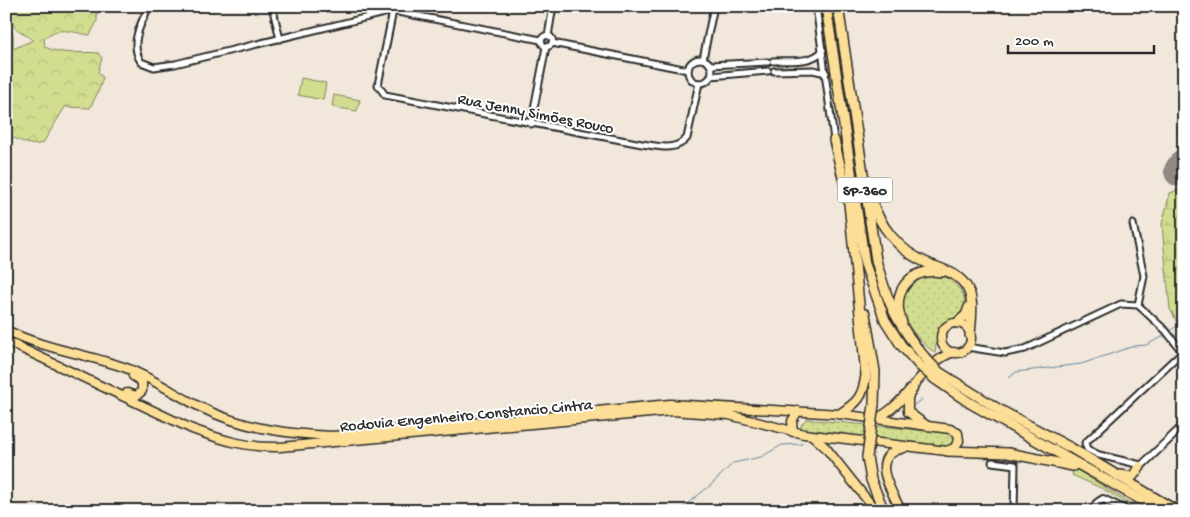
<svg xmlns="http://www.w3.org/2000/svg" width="1190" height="517" font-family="'Gochi Hand',sans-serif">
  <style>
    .grass { fill: url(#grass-dots); stroke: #7e845e }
    .forest { fill: url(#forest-crowns); stroke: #7e845e }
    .wetland { fill: url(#wetland-marsh); stroke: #7e845e }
    .green { fill: #d2dd90; stroke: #7e845e }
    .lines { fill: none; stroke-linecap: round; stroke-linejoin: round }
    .stream { stroke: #65859d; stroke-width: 1 }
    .taxiway { stroke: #8e8982; stroke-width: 14 }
    .runway { stroke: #8e8982; stroke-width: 32 }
    .minor-casing { stroke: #2b2b2b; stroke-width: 9 }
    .tertiary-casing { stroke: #2b2b2b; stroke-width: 10 }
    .primary-casing { stroke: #2b2b2b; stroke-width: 11 }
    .motorway-casing { stroke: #2b2b2b; stroke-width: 12 }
    .minor { stroke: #fff; stroke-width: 5 }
    .tertiary { stroke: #fff; stroke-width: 6 }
    .primary { stroke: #fdde96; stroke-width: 8 }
    .motorway { stroke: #fdde96; stroke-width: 9 }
    .motorway-bridge-casing { stroke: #2b2b2b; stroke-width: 12; stroke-linecap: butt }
    .motorway-bridge { stroke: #fdde96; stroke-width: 9 }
    .labels { text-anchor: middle; stroke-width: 4; stroke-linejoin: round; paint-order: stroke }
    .shield { fill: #fff; stroke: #6b6b6b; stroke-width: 1 }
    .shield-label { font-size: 15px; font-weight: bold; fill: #2b2b2b }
    .street-label { font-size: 16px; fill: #2b2b2b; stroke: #fff }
  </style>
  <defs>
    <pattern id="grass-dots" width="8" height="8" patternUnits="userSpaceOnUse" patternTransform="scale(1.25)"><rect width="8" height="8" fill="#d2dd90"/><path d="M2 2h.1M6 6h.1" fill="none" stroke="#b4be7c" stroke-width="1.8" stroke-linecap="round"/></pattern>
    <pattern id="forest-crowns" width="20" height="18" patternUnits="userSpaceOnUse" patternTransform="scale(1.25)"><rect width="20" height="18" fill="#d2dd90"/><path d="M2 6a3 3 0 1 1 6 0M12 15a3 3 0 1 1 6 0" fill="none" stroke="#b4be7c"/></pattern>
    <pattern id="wetland-marsh" width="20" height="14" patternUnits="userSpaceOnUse" patternTransform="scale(1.25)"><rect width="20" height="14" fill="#d2dd90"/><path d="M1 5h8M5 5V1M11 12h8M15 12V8" fill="none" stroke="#b4be7c"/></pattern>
  </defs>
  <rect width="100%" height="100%" fill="#f1e7da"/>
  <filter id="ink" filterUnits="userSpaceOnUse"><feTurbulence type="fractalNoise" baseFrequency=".02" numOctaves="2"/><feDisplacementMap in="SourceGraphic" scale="10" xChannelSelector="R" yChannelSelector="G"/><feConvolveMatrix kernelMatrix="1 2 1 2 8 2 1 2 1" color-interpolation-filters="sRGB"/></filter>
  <g filter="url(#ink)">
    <g class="grass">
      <path d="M941,274C957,283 972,297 961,316L949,320L938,330L935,353C899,326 880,280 941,274Z"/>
      <polygon points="806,419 949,433 954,436 955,444 949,447 806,431 802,429 801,425"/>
    </g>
    <path class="forest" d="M8,6H97V21L90,35C74,33 55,24 44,40L45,47C63,56 80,51 98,53L102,58L98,72L103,78L98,92L90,108L65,107L43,143C28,148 20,139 6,135V25L13,34V49L33,40L15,28L8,13Z"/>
    <polygon class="wetland" points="1184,188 1184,335 1170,309 1164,248 1162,224 1170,193"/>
    <g class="green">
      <polygon points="301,78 326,83 323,100 298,95"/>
      <polygon points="334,95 360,100 357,111 332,107"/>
      <polygon points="1074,468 1140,509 1140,511 1103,489 1072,475"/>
    </g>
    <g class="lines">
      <g class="stream">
        <polyline points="1169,332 1184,320"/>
        <polyline points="1009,378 1016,372 1081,364 1134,346 1146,345 1166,335"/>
        <polyline points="914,405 922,400"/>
        <polyline points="678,511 711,485 733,463 761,457 782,445 802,444"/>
      </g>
      <polyline class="taxiway" points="1184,125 1184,136"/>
      <polyline class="runway" points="1180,171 1184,165"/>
      <defs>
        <g id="minor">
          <path d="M149,6C141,24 129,43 141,62L154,67L175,64L393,11L541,40"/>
          <polyline points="272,6 280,39"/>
          <path d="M394,6L378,85L385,95L642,144C658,146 675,152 687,138L699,83"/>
          <polyline points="816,6 834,140"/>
          <circle cx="547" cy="41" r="5.5"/>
          <polyline points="548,36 553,6"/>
          <polyline points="552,43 688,70"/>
          <polyline points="703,59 714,6"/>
          <circle cx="700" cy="71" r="12"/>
          <path d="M773,61C790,60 812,64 823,50"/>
          <polyline points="710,65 768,62"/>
          <polyline points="774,71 813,70 826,73"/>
          <polyline points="711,76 768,71"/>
          <polyline points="531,124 546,47"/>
          <polyline points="1133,224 1144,276 1138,305"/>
          <polyline points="967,347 1005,353 1025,349 1121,304 1138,305 1166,331 1184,354"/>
          <polyline points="992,462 1015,465 1014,511"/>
          <polyline points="1141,465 1099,455 1087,449 1085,443 1182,352"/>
        </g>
        <g id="tertiary">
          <polyline points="1140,467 1184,425"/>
          <polyline points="1092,511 1097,503 1103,499 1128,511"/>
        </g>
        <g id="primary">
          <circle cx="956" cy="338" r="15"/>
          <path d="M6,330C44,349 87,354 126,368C152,378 175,394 200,407C242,428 286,434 333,436L670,404L840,414L950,429L958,433L959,441L954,448L947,451L804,434L729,415L672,411L280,447C248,448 222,440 192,429L6,341"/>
          <polyline points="913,389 908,397 908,412 926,425"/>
          <polyline points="127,393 136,396 142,391 142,382 133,376"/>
          <path d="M877,418C908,404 922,362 954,352"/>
          <polyline points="793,432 792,421 798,411"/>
          <polyline points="813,436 826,448 876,511"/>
          <path d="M901,511C891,489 867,456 904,448"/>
        </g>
        <g id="motorway">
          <polyline points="826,6 865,264 885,320 901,345 919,365"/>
          <path d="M838,6L876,260C888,304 897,325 927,360"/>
          <path d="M834,140L849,203L866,375C863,397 858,402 840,414"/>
          <path d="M871,198C879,226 899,251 927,263C940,269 957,272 966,286C975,298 971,320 970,335"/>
          <polyline points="865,314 875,371 874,404"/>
          <path d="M902,323C890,292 910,267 942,272"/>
          <polyline points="957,323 966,315 969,307"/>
          <polyline points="939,372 1000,410 1071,448 1177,511"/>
          <polyline points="935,379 970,403 1161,511"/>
          <polyline points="947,451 1008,453 1073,466"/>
          <polyline points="867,457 871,480 884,511"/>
          <polyline points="1120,475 1132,477 1140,467"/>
        </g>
      </defs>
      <use href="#minor" class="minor-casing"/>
      <use href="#tertiary" class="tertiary-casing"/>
      <use href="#primary" class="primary-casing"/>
      <use href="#motorway" class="motorway-casing"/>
      <use href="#minor" class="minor"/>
      <use href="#tertiary" class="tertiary"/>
      <use href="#primary" class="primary"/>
      <use href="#motorway" class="motorway"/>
      <defs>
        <g id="motorway-bridge">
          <polyline points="927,360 939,372"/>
          <polyline points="919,365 935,379"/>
          <polyline points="867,457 874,404"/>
        </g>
      </defs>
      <use href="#motorway-bridge" class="motorway-bridge-casing"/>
      <use href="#motorway-bridge" class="motorway-bridge"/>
    </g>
  </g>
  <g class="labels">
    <rect class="shield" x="837.5" y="177.5" width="55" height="25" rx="4"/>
    <g class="shield-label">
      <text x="865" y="195">SP-360</text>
    </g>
    <g class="street-label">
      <text transform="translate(536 112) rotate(11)" y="6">Rua Jenny Simões Rouco</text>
      <text transform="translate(466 414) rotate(-5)" y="6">Rodovia Engenheiro Constancio Cintra</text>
    </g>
  </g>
  <rect width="1190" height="517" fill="none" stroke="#fff" stroke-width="25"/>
  <rect x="12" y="12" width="1165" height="492" fill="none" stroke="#2b2b2b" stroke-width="2" filter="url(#ink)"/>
  <path d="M1008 45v8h146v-8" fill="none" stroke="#2b2b2b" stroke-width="2.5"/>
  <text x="1015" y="45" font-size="15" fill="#2b2b2b" stroke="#ffffff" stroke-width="4" paint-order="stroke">200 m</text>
</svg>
